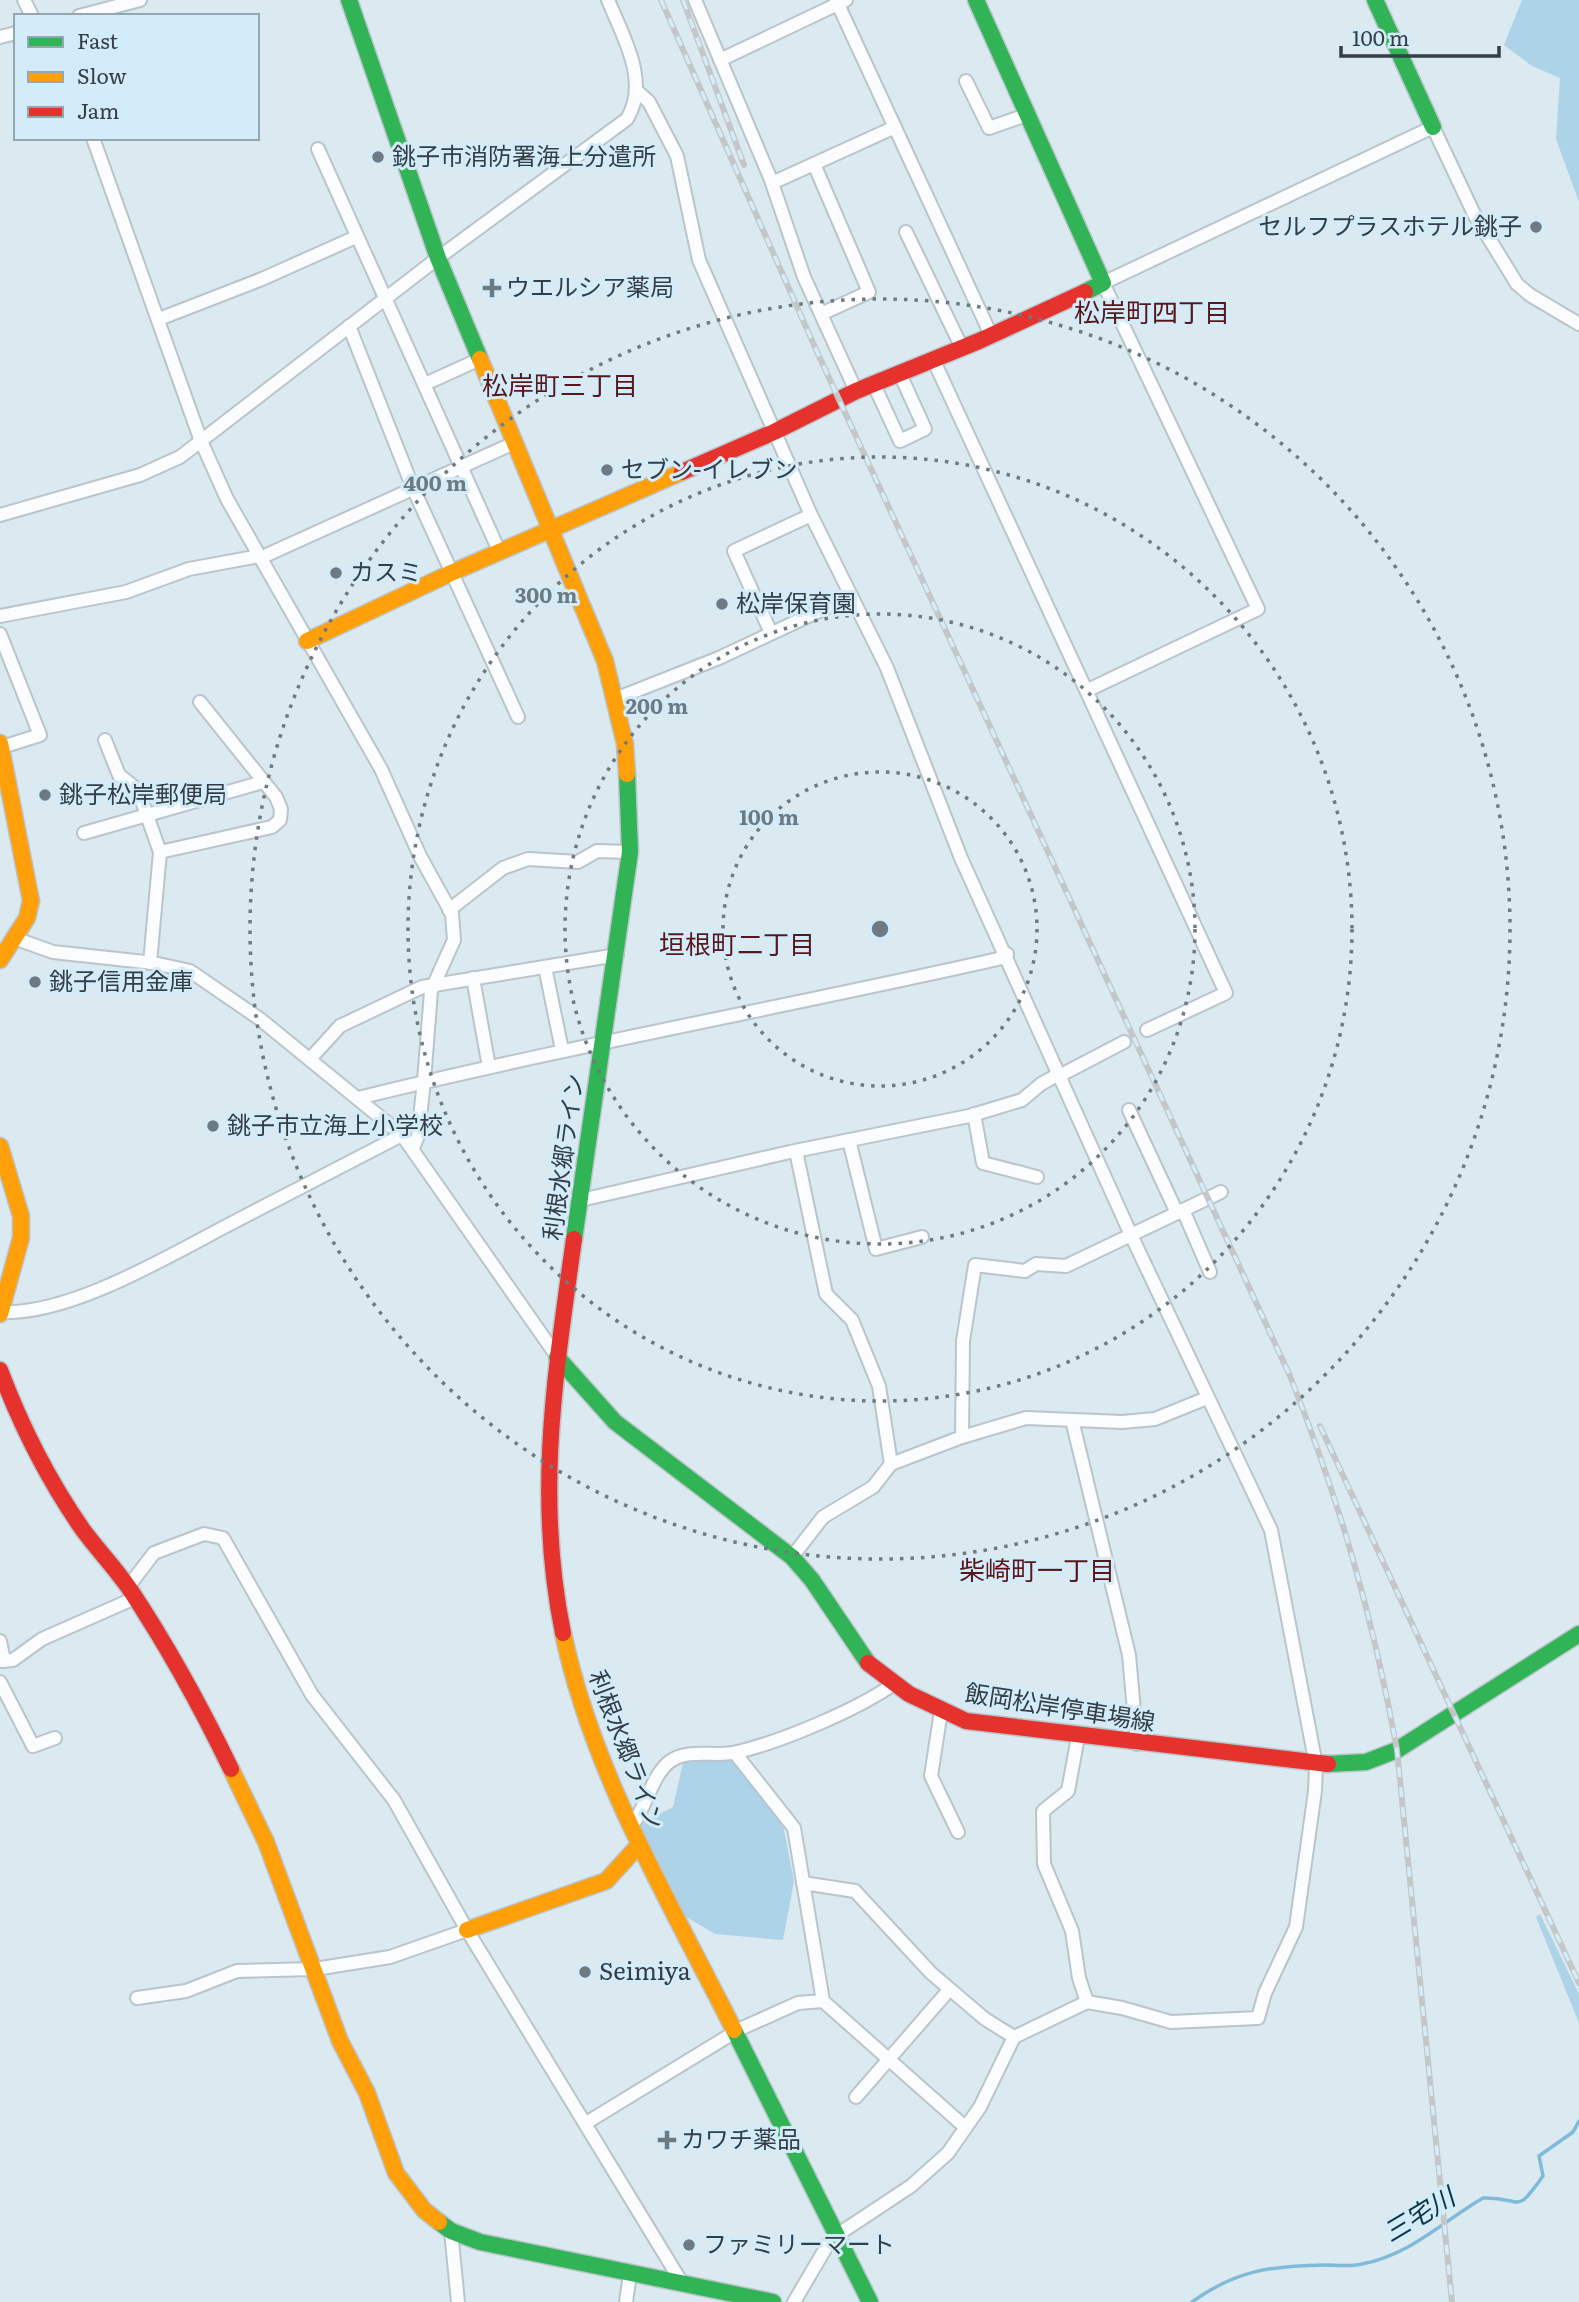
<svg xmlns="http://www.w3.org/2000/svg" width="1579" height="2302" font-family="Literata,'Noto Sans JP',serif">
  <style>
    .green { fill: #acd3e8 }
    .lines { fill: none; stroke-linecap: round; stroke-linejoin: round }
    .stream { stroke: #7fbbd8; stroke-width: 3.5 }
    .street-casing { stroke: #bac5cb; stroke-width: 16 }
    .fast-casing { stroke: #bac5cb; stroke-width: 19 }
    .slow-casing { stroke: #bac5cb; stroke-width: 19 }
    .jam-casing { stroke: #bac5cb; stroke-width: 19 }
    .street { stroke: #fafcfd; stroke-width: 12 }
    .fast { stroke: #30b455; stroke-width: 16 }
    .slow { stroke: #ff9f0a; stroke-width: 16 }
    .jam { stroke: #e5322d; stroke-width: 16 }
    .rail-casing { stroke: #c4c7c9; stroke-width: 6 }
    .rail { stroke: #d2ecfa; stroke-width: 3.5; stroke-dasharray: 10; stroke-linecap: butt }
    .ring { fill: none; stroke: #6e7a81; stroke-width: 3.5; stroke-dasharray: 3.5 7 }
    .poi-dot { fill: #6e7a81; stroke: #d2ecfa; stroke-width: 2.5 }
    .labels { text-anchor: middle; stroke-width: 6; stroke-linejoin: round; paint-order: stroke }
    .poi-label { font-size: 24px; fill: #343e44; stroke: #d2ecfa; text-anchor: start }
    .street-label { font-size: 24px; fill: #343e44; stroke: #d2ecfa }
    .neighbourhood-label { font-size: 26px; fill: #5b161a; stroke: #d2ecfa }
    .water-label { font-size: 26px; font-style: italic; fill: #0f3444; stroke: #d2ecfa }
    .centre { fill: #6e7a81; stroke: #d2ecfa; stroke-width: 3.5 }
    .ring-label { font-size: 21px; text-anchor: middle; font-weight: bold; fill: #6e7a81; stroke: #d2ecfa; stroke-width: 6; stroke-linejoin: round; paint-order: stroke }
  </style>
  <rect width="100%" height="100%" fill="#dbe9f1"/>
  <g class="green">
    <polygon points="1522,0 1579,0 1579,202 1556,139 1560,78 1532,66 1504,45"/>
    <polygon points="733,1758 782,1820 794,1881 783,1940 715,1934 683,1915 640,1824 673,1807 683,1763"/>
    <polygon points="1540,1914 1579,1994 1579,2023 1536,1917"/>
  </g>
  <g class="lines">
    <path class="stream" d="M1192,2302C1236,2270 1271,2266 1324,2265C1336,2265 1349,2267 1362,2264C1410,2255 1442,2222 1483,2198C1524,2197 1514,2217 1543,2176L1539,2156L1573,2132L1579,2121"/>
    <defs>
      <g id="street">
        <polyline points="24,0 32,16"/>
        <polyline points="695,0 771,180 804,277 856,391"/>
        <polyline points="836,0 991,335"/>
        <polyline points="79,16 140,0"/>
        <polyline points="0,37 16,33"/>
        <polyline points="720,60 846,0"/>
        <polyline points="966,81 989,128 1029,114"/>
        <polyline points="638,92 649,102 677,156 699,260 811,515 887,668 961,858 1131,1235 1271,1530 1316,1765 1315,1791 1296,1927 1265,1993 1258,2018 1171,2022 1122,2008 1087,2002 1079,1978 1072,1931 1044,1864 1043,1811 1068,1791 1078,1737"/>
        <polyline points="93,138 201,441 227,499 381,769 420,856 452,914 454,940 431,991 424,1081 418,1136 413,1148"/>
        <polyline points="318,149 500,553"/>
        <polyline points="814,164 869,292 821,314"/>
        <polyline points="772,183 895,127"/>
        <polyline points="906,232 962,348"/>
        <polyline points="159,319 262,279 356,237"/>
        <polyline points="349,326 413,488 518,717"/>
        <polyline points="933,359 1226,993 1147,1030"/>
        <polyline points="425,384 480,359"/>
        <polyline points="874,385 900,441 925,429 900,374"/>
        <path d="M0,515L140,475L180,457L438,258L627,119C650,81 623,37 608,0"/>
        <polyline points="260,558 514,443"/>
        <polyline points="0,616 126,592 189,569 259,556"/>
        <polyline points="771,633 734,551 811,515"/>
        <polyline points="0,634 40,735 2,747"/>
        <polyline points="1088,690 1258,609 1103,283 1433,127 1474,214 1517,284 1530,295 1579,324"/>
        <polyline points="615,699 719,658 851,596"/>
        <polyline points="105,740 119,775 138,790 160,852 150,963"/>
        <polyline points="84,833 263,782"/>
        <polyline points="160,852 272,827 280,820 281,809 276,797 200,702"/>
        <polyline points="449,910 503,868 528,859 578,862 597,851 630,852"/>
        <polyline points="14,938 53,952 154,963 190,971 260,1019 402,1135 556,1355"/>
        <polyline points="545,967 562,1050"/>
        <polyline points="473,978 489,1067"/>
        <polyline points="310,1059 340,1026 422,987 617,955"/>
        <polyline points="1059,1076 1124,1042"/>
        <path d="M358,1098C570,1046 785,1007 998,959L1007,954"/>
        <polyline points="1129,1110 1177,1213"/>
        <polyline points="974,1114 983,1163 1037,1177"/>
        <polyline points="849,1140 876,1249 922,1237"/>
        <polyline points="796,1151 826,1294 852,1320 879,1386 891,1464"/>
        <polyline points="581,1200 790,1152 969,1116 1022,1100 1041,1084 1059,1074"/>
        <polyline points="1183,1210 1210,1272"/>
        <path d="M0,1312C70,1316 170,1255 232,1223C289,1194 345,1164 402,1135"/>
        <polyline points="1072,1420 1129,1655 1137,1744"/>
        <polyline points="962,1437 963,1341 975,1265 1025,1271 1036,1264 1066,1266 1221,1192"/>
        <polyline points="792,1557 823,1517 873,1487 891,1464 962,1437 1026,1418 1122,1422 1155,1419 1207,1398"/>
        <polyline points="128,1587 154,1553 204,1534 223,1538 312,1695 394,1800 467,1930 682,2283"/>
        <polyline points="0,1641 4,1661"/>
        <polyline points="0,1661 13,1660 42,1639 135,1598"/>
        <polyline points="0,1682 33,1746 55,1738"/>
        <polyline points="941,1711 931,1776 958,1832"/>
        <polyline points="735,1753 794,1828 823,2001 965,2127"/>
        <path d="M631,1827C646,1808 651,1777 669,1762C689,1747 716,1758 737,1752C781,1742 859,1709 895,1683"/>
        <polyline points="803,1883 855,1891 931,1973 985,2019 1014,2037"/>
        <polyline points="137,1998 186,1991 237,1971 315,1969 390,1957 467,1930"/>
        <polyline points="856,2097 949,1990"/>
        <polyline points="586,2123 740,2029 798,2003 823,2001"/>
        <polyline points="451,2231 458,2302"/>
        <polyline points="626,2302 630,2274"/>
        <polyline points="794,2302 831,2239 911,2186 948,2153 980,2107 1014,2037 1087,2002"/>
      </g>
      <g id="fast">
        <polyline points="349,0 438,258 480,359"/>
        <polyline points="976,0 1103,283 1085,292"/>
        <polyline points="1375,0 1433,127"/>
        <polyline points="574,1239 630,852 627,774"/>
        <polyline points="557,1357 615,1422 792,1557 812,1580 868,1663"/>
        <polyline points="1328,1764 1366,1762 1397,1750 1579,1634"/>
        <polyline points="734,2030 870,2302"/>
        <polyline points="439,2222 451,2231 480,2242 773,2302"/>
      </g>
      <g id="slow">
        <polyline points="480,359 605,661 625,744 627,774"/>
        <polyline points="307,641 451,573 682,472"/>
        <polyline points="0,743 31,901 27,918 0,960"/>
        <polyline points="0,1146 21,1216 21,1238 0,1314"/>
        <path d="M563,1633C593,1775 670,1902 734,2030"/>
        <polyline points="231,1769 266,1842 340,2041 367,2093 396,2173 424,2210 439,2222"/>
        <polyline points="467,1930 606,1881 639,1845"/>
      </g>
      <g id="jam">
        <polyline points="682,472 774,432 856,391 979,341 1085,292"/>
        <path d="M0,1370C21,1426 49,1481 83,1530C98,1550 115,1568 129,1588C167,1645 201,1707 231,1769"/>
        <path d="M563,1633C535,1496 555,1376 574,1239"/>
        <polyline points="868,1663 909,1694 966,1721 1328,1764"/>
      </g>
    </defs>
    <use href="#street" class="street-casing"/>
    <use href="#fast" class="fast-casing"/>
    <use href="#slow" class="slow-casing"/>
    <use href="#jam" class="jam-casing"/>
    <use href="#street" class="street"/>
    <use href="#fast" class="fast"/>
    <use href="#slow" class="slow"/>
    <use href="#jam" class="jam"/>
    <defs>
      <g id="rail">
        <path d="M661,0L818,354L1290,1376C1340,1502 1373,1617 1397,1750L1452,2302"/>
        <polyline points="683,0 744,165"/>
        <polyline points="1320,1426 1579,1983"/>
      </g>
    </defs>
    <use href="#rail" class="rail-casing"/>
    <use href="#rail" class="rail"/>
  </g>
  <g class="ring">
    <circle cx="880" cy="929" r="157"/>
    <circle cx="880" cy="929" r="315"/>
    <circle cx="880" cy="929" r="472"/>
    <circle cx="880" cy="929" r="630"/>
  </g>
  <g class="poi-dot">
    <circle cx="378" cy="157" r="7"/>
    <circle cx="1536" cy="227" r="7"/>
    <path d="M488.5 277.5h7v7h7v7h-7v7h-7v-7h-7v-7h7z"/>
    <circle cx="607" cy="470" r="7"/>
    <circle cx="336" cy="573" r="7"/>
    <circle cx="722" cy="604" r="7"/>
    <circle cx="45" cy="795" r="7"/>
    <circle cx="35" cy="982" r="7"/>
    <circle cx="213" cy="1126" r="7"/>
    <circle cx="585" cy="1972" r="7"/>
    <path d="M663.5 2129.5h7v7h7v7h-7v7h-7v-7h-7v-7h7z"/>
    <circle cx="689" cy="2245" r="7"/>
  </g>
  <g class="labels">
    <g class="poi-label">
      <text x="392" y="165">銚子市消防署海上分遣所</text>
      <text x="1522" y="235" text-anchor="end">セルフプラスホテル銚子</text>
      <text x="506" y="296">ウエルシア薬局</text>
      <text x="621" y="478">セブン-イレブン</text>
      <text x="350" y="581">カスミ</text>
      <text x="736" y="612">松岸保育園</text>
      <text x="59" y="803">銚子松岸郵便局</text>
      <text x="49" y="990">銚子信用金庫</text>
      <text x="227" y="1134">銚子市立海上小学校</text>
      <text x="599" y="1980">Seimiya</text>
      <text x="681" y="2148">カワチ薬品</text>
      <text x="703" y="2253">ファミリーマート</text>
    </g>
    <g class="street-label">
      <text transform="translate(564 1157) rotate(-82)" y="8">利根水郷ライン</text>
      <text transform="translate(1060 1708) rotate(9)" y="8">飯岡松岸停車場線</text>
      <text transform="translate(626 1750) rotate(69)" y="8">利根水郷ライン</text>
    </g>
    <g class="neighbourhood-label">
      <text x="1152" y="322">松岸町四丁目</text>
      <text x="560" y="395">松岸町三丁目</text>
      <text x="737" y="954">垣根町二丁目</text>
      <text x="1037" y="1580">柴崎町一丁目</text>
    </g>
    <g class="water-label">
      <text transform="translate(1419 2215) rotate(-31)" y="9">三宅川</text>
    </g>
  </g>
  <circle cx="880" cy="929" r="10" class="centre"/>
  <g class="ring-label">
    <text x="435" y="491">400 m</text>
    <text x="546" y="603">300 m</text>
    <text x="657" y="714">200 m</text>
    <text x="769" y="825">100 m</text>
  </g>
  <rect x="14" y="14" width="245" height="126" fill="#d2ecfa" stroke="#93a6b1" stroke-width="2"/>
  <rect x="28" y="37" width="35" height="10" fill="#30b455" stroke="#93a6b1" stroke-width="2"/>
  <text x="77" y="49" font-size="21" fill="#343e44">Fast</text>
  <rect x="28" y="72" width="35" height="10" fill="#ff9f0a" stroke="#93a6b1" stroke-width="2"/>
  <text x="77" y="84" font-size="21" fill="#343e44">Slow</text>
  <rect x="28" y="107" width="35" height="10" fill="#e5322d" stroke="#93a6b1" stroke-width="2"/>
  <text x="77" y="119" font-size="21" fill="#343e44">Jam</text>
  <path d="M1341 46v10h158v-10" fill="none" stroke="#343e44" stroke-width="3.5"/>
  <text x="1352" y="46" font-size="21" fill="#343e44" stroke="#d2ecfa" stroke-width="5" paint-order="stroke">100 m</text>
</svg>
